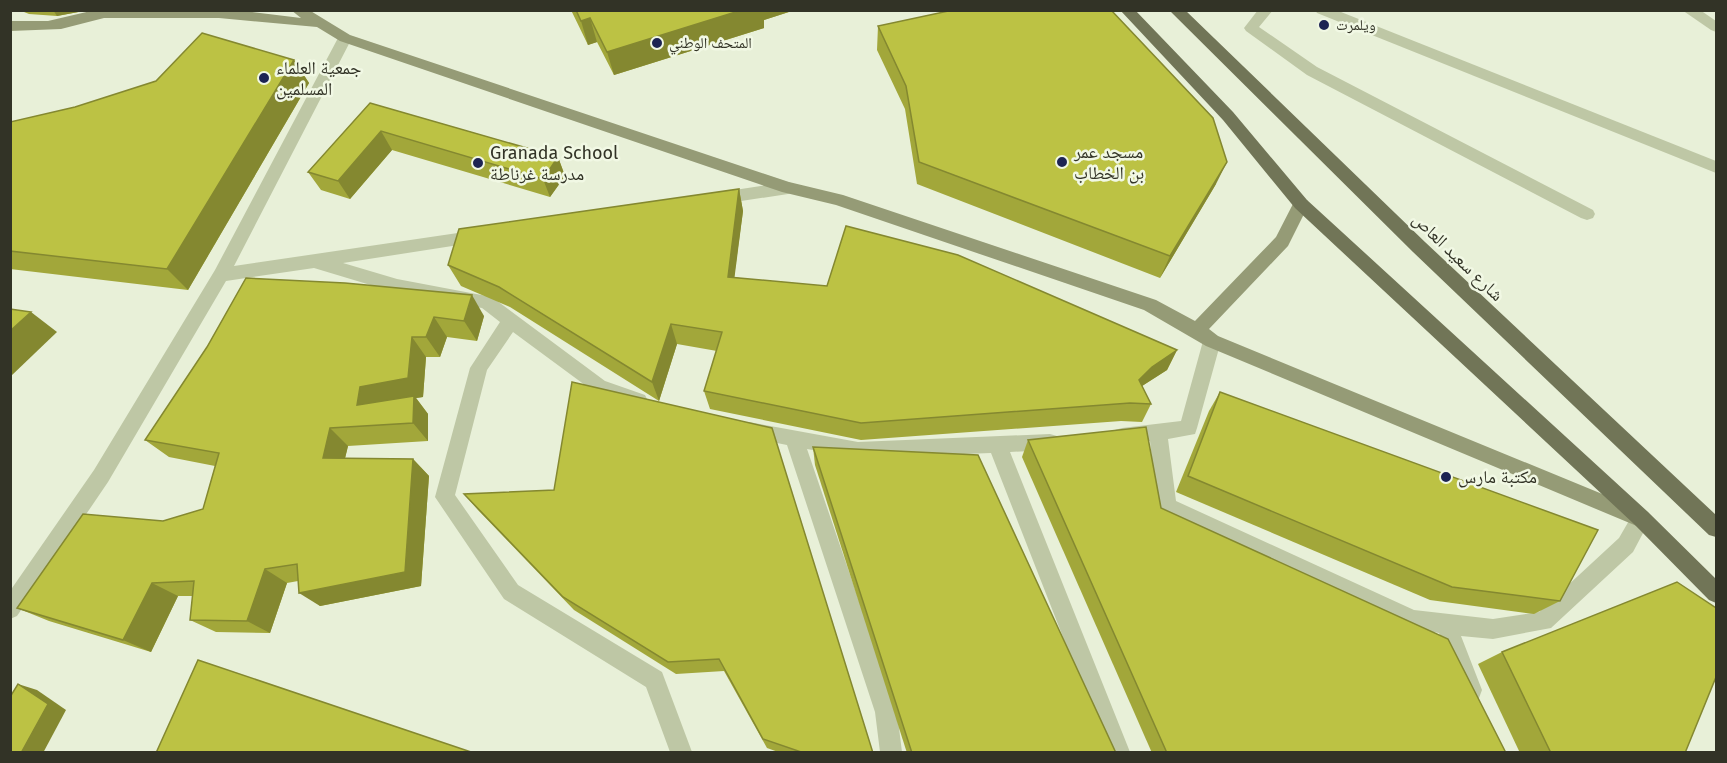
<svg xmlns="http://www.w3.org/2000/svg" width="1727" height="763" font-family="'Fira Sans','Noto Naskh Arabic',sans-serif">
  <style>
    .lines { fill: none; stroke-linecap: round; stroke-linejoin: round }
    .street { fill: #bec7a5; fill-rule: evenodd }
    .secondary { fill: #959b76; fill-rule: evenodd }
    .primary { fill: #717557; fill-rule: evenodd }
    .wall { fill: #a2a73a }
    .shaded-wall { fill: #848830 }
    .building { fill: #bcc244; stroke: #848830; stroke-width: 1.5 }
    .poi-dot { fill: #1d2453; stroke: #f1f8e4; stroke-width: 2 }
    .labels { text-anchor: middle; stroke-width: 5; stroke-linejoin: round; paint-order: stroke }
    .far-poi-label { font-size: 15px; fill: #323326; stroke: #f1f8e4; text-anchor: start }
    .poi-label { font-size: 18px; fill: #323326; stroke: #f1f8e4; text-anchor: start }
    .street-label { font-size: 18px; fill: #323326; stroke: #f1f8e4 }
  </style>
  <rect width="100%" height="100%" fill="#e8f0d8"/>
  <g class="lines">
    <g class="street">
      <polygon points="1258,10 1273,10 1259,27 1317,67 1593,210 1595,214 1593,218 1587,220 1581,218 1307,75 1246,31 1244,28"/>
      <polygon points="1315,10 1336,10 1716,161 1716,173 1317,13"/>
      <polygon points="1682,10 1700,10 1716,21 1716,32 1711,30"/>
      <polygon points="345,33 352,38 234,266 478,230 484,231 486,236 484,241 478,242 343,263 397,279 492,297 605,381 645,395 648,401 645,407 639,409 593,391 513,332 487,370 455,495 518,585 662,672 692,752 670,752 646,687 504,599 435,497 470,368 500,322 482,308 397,293 314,268 226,281 108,482 17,616 10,619 10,591 94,470 215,270 338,38"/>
      <polygon points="788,182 794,184 796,188 794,192 788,194 715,205 709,203 707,199 709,195 715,193"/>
      <polygon points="1212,334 1218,336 1221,341 1197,428 1195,434 1168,439 1176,501 1414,610 1493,619 1539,612 1619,538 1634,512 1641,509 1648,512 1651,518 1633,552 1551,628 1493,639 1461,636 1482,690 1479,698 1471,701 1463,698 1439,633 1406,627 1160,512 1157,506 1150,441 1122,444 1115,442 1113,436 1115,430 1122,428 1181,421 1203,341 1206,336"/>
      <polygon points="749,422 858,442 1050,434 1057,436 1059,442 1057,448 1050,450 1010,452 1130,752 1108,752 991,453 858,458 807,449 897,712 902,752 880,752 875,712 787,445 742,436 740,430 742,424"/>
    </g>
    <polygon class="secondary" points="95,10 237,10 301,18 291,10 309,10 350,35 789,182 843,195 1156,300 1195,321 1276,237 1295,200 1307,200 1309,204 1288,246 1209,329 1218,336 1646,512 1649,518 1646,524 1639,527 1632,524 1206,346 1144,310 836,205 782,192 340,41 317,27 219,18 104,18 61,29 10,31 10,21 48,21"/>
    <g class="primary">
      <polygon points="1120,10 1135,10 1233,112 1307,200 1648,512 1716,579 1716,603 1709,600 1634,524 1295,208 1223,120"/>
      <polygon points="1169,10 1185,10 1425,242 1716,515 1716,537 1709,535 1413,252"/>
    </g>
  </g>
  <g class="wall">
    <polygon points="19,10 89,10 57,16 29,14"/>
    <polygon points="571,10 795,10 764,20 764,28 614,75 597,42 588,45"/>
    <polygon points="878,26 1216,184 1160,278 917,184 905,109 877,50"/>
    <polygon points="294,60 309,83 188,290 10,269 10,122"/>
    <polygon points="370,103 558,157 565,176 550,197 392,150 350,199 321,190 308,172"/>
    <polygon points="739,189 743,211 734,277 1177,350 1167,370 1142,386 1151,404 1142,422 1121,421 861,440 710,409 704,391 717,351 677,344 659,401 510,307 461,286 448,265"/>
    <polygon points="246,278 484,316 477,341 447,337 440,357 426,357 423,397 416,398 428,414 428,441 348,446 345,458 413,459 429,476 421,586 320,606 298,581 287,583 270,633 216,632 190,620 193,596 178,596 151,652 49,621 17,608 163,521 203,509 215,466 169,457 145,440 207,347"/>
    <polygon points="1220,392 1560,601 1534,614 1430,600 1176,492 1209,411"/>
    <polygon points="1028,440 1161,508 1506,753 1152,753 1022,457"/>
    <polygon points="813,447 1116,753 907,753 815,465"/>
    <polygon points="464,494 873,753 781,753 767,748 724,671 676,674 574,610 478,510"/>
    <polygon points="1502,652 1685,753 1520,753 1478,664"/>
  </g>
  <g class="shaded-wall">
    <polygon points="53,10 89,10 57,16"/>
    <polygon points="742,10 795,10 764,20 764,28 614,75 607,52"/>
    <polygon points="590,18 597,42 588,45 581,21"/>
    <polygon points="294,60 309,83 188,290 167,269"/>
    <polygon points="381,131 392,150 350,199 338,181"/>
    <polygon points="558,157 565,176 550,197 543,179"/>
    <polygon points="1227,162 1216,184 1160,278 1170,256"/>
    <polygon points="739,189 743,211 732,297 728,277"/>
    <polygon points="472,295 484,316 477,341 464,321"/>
    <polygon points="31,312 57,332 10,377 10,331"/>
    <polygon points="434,317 447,337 440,357 426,337"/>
    <polygon points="671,324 677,344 659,401 652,382"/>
    <polygon points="412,337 426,357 423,397 416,398 428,414 428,441 413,423 357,405 360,387"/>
    <polygon points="1177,350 1167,370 1142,386 1139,380 1152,367"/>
    <polygon points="330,428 348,446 341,475 323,458"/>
    <polygon points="413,459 429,476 421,586 320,606 299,593"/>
    <polygon points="265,569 287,583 270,633 247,621"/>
    <polygon points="152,583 178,596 151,652 123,640"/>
    <polygon points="18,684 37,690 66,710 43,753 21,753"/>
  </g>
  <g class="building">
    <polygon points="576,10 742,10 607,52 590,18 581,21"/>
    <polygon points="953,10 1111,10 1213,118 1227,162 1170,256 919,162 906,86 878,26"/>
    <polygon points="202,33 294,60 167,269 10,251 10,122 75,107 156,81"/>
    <polygon points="370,103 558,157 543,179 381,131 338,181 308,172"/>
    <polygon points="739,189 728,277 827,286 846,226 958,255 1177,350 1152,367 1139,380 1151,404 1130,403 861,423 704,391 722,332 671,324 652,382 499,287 448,265 459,229"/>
    <polygon points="246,278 345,283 472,295 464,321 434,317 426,337 412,337 408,378 360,387 357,405 414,396 413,423 330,428 323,458 413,459 405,572 299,593 297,564 265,569 247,621 190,620 194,581 152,583 123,640 17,608 83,514 163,521 203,509 219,453 145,440 207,347"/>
    <polygon points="10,309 31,312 10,331"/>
    <polygon points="572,382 772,428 873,753 804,753 763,739 719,659 668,662 563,597 464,494 554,490"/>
    <polygon points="1220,392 1598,530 1560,601 1452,587 1188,476"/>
    <polygon points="1146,427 1161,508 1448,639 1506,753 1167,753 1028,440"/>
    <polygon points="813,447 978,455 1116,753 912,753"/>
    <polygon points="1677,582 1716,608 1716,677 1685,753 1551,753 1502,652"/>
    <polygon points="198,660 474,753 156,753"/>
    <polygon points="18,684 48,704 21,753 10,753 10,697"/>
  </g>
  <g class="poi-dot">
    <circle cx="1324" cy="25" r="6"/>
    <circle cx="657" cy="43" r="6"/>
    <circle cx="264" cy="78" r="6"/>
    <circle cx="1062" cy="162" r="6"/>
    <circle cx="478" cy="163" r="6"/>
    <circle cx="1446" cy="477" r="6"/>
  </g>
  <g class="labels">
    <g class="far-poi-label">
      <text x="1336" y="30">ويلمرت</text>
      <text x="669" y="48">المتحف الوطني</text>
    </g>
    <g class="poi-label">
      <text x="276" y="74">جمعية العلماء<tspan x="276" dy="21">المسلمين</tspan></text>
      <text x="1074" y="158">مسجد عمر<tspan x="1074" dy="21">بن الخطاب</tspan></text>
      <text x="490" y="159">Granada School<tspan x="490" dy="21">مدرسة غرناطة</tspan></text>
      <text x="1458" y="483">مكتبة مارس</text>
    </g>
    <g class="street-label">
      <text transform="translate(1458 257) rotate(44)" y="6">شارع سعيد العاص</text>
    </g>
  </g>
  <rect width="1727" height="763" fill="none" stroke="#323326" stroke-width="24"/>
</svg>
